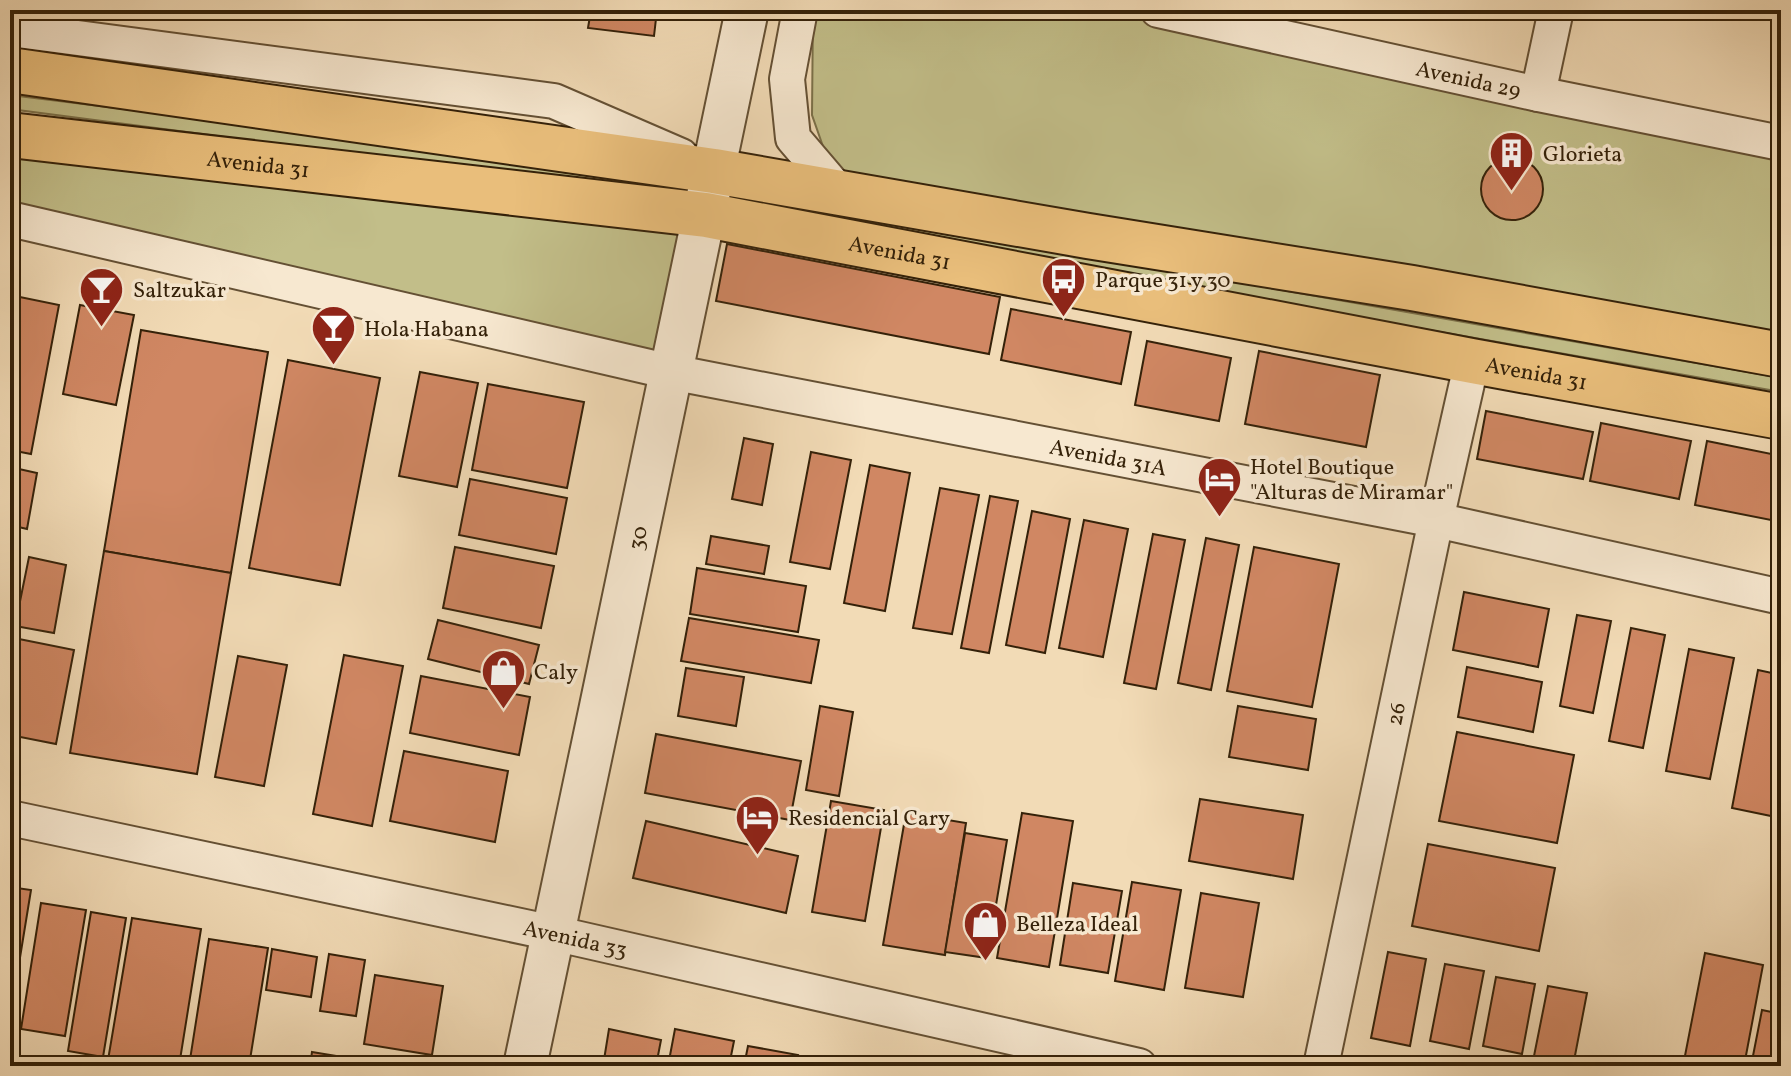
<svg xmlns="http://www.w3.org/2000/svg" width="1791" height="1076" font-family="Vollkorn,serif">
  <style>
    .green { fill: #c2be89; stroke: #7b7049; stroke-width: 2 }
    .building { fill: #d08763; stroke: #342109; stroke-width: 2 }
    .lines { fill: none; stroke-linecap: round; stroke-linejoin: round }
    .minor-casing { stroke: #645034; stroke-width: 38 }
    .tertiary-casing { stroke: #645034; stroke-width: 46 }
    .primary-casing { stroke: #342109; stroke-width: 48 }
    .minor { stroke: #f7e8d0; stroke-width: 34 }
    .tertiary { stroke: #f7e8d0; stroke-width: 42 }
    .primary { stroke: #e9be7b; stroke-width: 44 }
    .labels { text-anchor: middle; stroke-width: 7; stroke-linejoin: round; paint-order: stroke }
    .street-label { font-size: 22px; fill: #342109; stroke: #f7e8d0 }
    .poi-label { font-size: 22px; fill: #342109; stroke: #f7e8d0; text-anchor: start }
  </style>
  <rect width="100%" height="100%" fill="#f2dbb6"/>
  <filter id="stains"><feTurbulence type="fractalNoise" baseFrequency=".0025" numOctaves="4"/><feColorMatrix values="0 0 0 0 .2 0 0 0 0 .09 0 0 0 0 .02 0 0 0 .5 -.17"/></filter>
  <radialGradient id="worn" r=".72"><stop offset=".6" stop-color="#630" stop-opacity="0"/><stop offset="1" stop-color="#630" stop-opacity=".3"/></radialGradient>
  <g class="green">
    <polygon points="813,10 1158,10 1781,143 1781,355 839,192 812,115"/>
    <polygon points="10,95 351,137 688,187 686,191 325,150 10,109"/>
    <polygon points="10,135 706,215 671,372 10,219"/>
    <polygon points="731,193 1781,378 1781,392 1253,299 730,199"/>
  </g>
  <g class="building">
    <polygon points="591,10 657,10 654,36 588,28"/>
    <circle cx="1512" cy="189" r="31"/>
    <polygon points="727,244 1000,297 989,354 716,301"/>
    <polygon points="10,295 59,305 31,454 10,450"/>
    <polygon points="80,305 134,315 116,405 63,394"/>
    <polygon points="1011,309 1131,332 1121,384 1001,360"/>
    <polygon points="141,330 268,352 231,573 104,551"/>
    <polygon points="1147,341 1231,358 1219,421 1135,405"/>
    <polygon points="1259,351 1380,375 1366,447 1245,424"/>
    <polygon points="288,360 380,378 340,585 249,568"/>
    <polygon points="420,372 478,383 457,487 399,476"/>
    <polygon points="488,384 584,402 567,488 472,470"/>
    <polygon points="1486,411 1593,432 1583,479 1477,459"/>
    <polygon points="1601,423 1691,441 1679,499 1590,481"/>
    <polygon points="744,438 773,444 762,505 732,499"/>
    <polygon points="1707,441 1781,456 1781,522 1695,505"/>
    <polygon points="811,452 851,460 830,569 790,562"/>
    <polygon points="870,465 910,473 885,611 844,603"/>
    <polygon points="10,467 37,473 27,529 10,525"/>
    <polygon points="470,479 567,498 556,554 459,535"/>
    <polygon points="940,488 979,495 952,634 913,628"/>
    <polygon points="990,496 1018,501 989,653 961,648"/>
    <polygon points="1032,511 1070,519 1045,653 1006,645"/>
    <polygon points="1084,520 1128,529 1103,657 1059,648"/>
    <polygon points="1153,534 1185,540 1156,689 1124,683"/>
    <polygon points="711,536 769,546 764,574 706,564"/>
    <polygon points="1206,538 1239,545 1211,690 1178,683"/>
    <polygon points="10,547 18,549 10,594"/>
    <polygon points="455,547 554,566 541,628 443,608"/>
    <polygon points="1254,547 1339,564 1312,707 1227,691"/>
    <polygon points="104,551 231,573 197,774 70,753"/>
    <polygon points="29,557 66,565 54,633 15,626"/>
    <polygon points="697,568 806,586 798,632 690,614"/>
    <polygon points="1464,592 1549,609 1538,667 1453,650"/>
    <polygon points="1577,615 1611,621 1593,713 1560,706"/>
    <polygon points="689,618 819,640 811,683 681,661"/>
    <polygon points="438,620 539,645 529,684 428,659"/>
    <polygon points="1631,628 1665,635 1643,748 1609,741"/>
    <polygon points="19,639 74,650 56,744 10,735 10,689"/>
    <polygon points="1689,649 1734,658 1710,779 1666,771"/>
    <polygon points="344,655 403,666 372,826 313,814"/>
    <polygon points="238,656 287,665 264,786 215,777"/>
    <polygon points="1467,667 1542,682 1533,732 1458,717"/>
    <polygon points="686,668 744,677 736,726 678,716"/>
    <polygon points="1758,670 1781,675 1781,761 1771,816 1732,808"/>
    <polygon points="421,676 530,697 519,755 410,733"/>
    <polygon points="820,706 853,712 839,796 806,790"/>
    <polygon points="1238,706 1316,719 1308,770 1229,757"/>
    <polygon points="1457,732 1574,755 1557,843 1439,821"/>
    <polygon points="656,734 801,761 790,820 645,793"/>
    <polygon points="404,751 508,771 495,842 390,821"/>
    <polygon points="1200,799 1303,815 1293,879 1189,861"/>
    <polygon points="831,801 884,810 865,921 812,912"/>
    <polygon points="906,813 966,823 945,955 883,945"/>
    <polygon points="1022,813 1073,821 1049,967 997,958"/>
    <polygon points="646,821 798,856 786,913 633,878"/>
    <polygon points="965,833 1007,840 987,958 945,952"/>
    <polygon points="1428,844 1555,868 1539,951 1412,926"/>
    <polygon points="1132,882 1181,890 1164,990 1115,981"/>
    <polygon points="1073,883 1122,891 1108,973 1060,965"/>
    <polygon points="10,887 31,890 10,1019"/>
    <polygon points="1201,893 1259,903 1243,997 1185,988"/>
    <polygon points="41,903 86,910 65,1036 21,1029"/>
    <polygon points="91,912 126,918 103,1057 68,1051"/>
    <polygon points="132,918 201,929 179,1066 107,1066"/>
    <polygon points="209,939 268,948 249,1066 189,1066"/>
    <polygon points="272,949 317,957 311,997 266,990"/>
    <polygon points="1388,952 1426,959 1410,1046 1371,1038"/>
    <polygon points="1705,953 1763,965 1744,1066 1683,1066"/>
    <polygon points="329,954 365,960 356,1016 320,1011"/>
    <polygon points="1445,964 1484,971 1469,1049 1430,1041"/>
    <polygon points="375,975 443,986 432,1055 364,1044"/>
    <polygon points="1496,977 1535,984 1522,1054 1483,1046"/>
    <polygon points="1548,986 1587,993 1573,1066 1532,1066"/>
    <polygon points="1762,1010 1781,1014 1781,1066 1751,1066"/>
    <polygon points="609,1029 661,1040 656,1066 603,1066"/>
    <polygon points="675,1029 734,1041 729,1066 668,1066"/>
    <polygon points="748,1046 798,1055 795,1066 744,1066"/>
    <polygon points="312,1052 397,1066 310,1066"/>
  </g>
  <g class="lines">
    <defs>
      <g id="minor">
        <polyline points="800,10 787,79 793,138 839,192"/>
        <path id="s1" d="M1158,10L1538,94L1781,143"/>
        <polyline points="10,29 554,101 681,156"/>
        <polyline points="1538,94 1556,10"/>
        <path id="s2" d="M10,219L671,372L1436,520L1781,597"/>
        <path id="s3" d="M10,818L553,933L1139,1066"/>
        <path id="s4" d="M1321,1066L1436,520L1472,361"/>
      </g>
      <g id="tertiary">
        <path id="s5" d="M525,1066C599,714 675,362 747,10"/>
      </g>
      <g id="primary">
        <polyline points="10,70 714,171 1088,236 1412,288 1781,355"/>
        <path id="s6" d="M10,135L706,215L1472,361L1781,417"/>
      </g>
    </defs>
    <use href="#minor" class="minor-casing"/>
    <use href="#tertiary" class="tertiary-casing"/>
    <use href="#primary" class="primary-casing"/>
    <use href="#minor" class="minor"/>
    <use href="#tertiary" class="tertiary"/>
    <use href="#primary" class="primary"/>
  </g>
  <defs>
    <symbol id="building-pin" viewBox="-11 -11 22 30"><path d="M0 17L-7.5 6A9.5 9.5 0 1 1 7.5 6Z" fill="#8f2418" stroke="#f7e8d0"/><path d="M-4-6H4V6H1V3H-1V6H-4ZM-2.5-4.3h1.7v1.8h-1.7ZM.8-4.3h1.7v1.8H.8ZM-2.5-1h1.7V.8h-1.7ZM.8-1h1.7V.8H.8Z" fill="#fff"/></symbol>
    <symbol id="bus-pin" viewBox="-11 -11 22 30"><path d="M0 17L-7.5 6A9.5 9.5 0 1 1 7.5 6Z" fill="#8f2418" stroke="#f7e8d0"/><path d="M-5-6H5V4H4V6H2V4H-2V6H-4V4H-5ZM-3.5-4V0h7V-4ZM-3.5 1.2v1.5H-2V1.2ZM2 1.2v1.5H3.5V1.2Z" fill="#fff"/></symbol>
    <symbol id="bar-pin" viewBox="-11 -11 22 30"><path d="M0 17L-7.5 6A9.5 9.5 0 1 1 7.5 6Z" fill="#8f2418" stroke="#f7e8d0"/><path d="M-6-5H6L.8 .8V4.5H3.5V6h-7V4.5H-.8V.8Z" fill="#fff"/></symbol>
    <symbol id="hotel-pin" viewBox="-11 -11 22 30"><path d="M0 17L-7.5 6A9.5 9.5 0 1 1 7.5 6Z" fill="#8f2418" stroke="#f7e8d0"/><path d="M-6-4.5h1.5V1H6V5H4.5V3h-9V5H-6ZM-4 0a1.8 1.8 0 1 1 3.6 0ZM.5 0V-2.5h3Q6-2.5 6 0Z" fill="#fff"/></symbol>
    <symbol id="shop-pin" viewBox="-11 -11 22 30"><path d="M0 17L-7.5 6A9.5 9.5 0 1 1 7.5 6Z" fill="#8f2418" stroke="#f7e8d0"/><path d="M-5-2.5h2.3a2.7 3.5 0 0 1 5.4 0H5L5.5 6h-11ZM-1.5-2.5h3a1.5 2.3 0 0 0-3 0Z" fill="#fff"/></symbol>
  </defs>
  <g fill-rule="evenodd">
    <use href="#building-pin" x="1486" y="128" width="51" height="69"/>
    <use href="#bus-pin" x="1038" y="254" width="51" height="69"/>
    <use href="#bar-pin" x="76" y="264" width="51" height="69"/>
    <use href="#bar-pin" x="308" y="302" width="51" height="69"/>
    <use href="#hotel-pin" x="1194" y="454" width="51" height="69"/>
    <use href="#shop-pin" x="478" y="646" width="51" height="69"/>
    <use href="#hotel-pin" x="732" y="792" width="51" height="69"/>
    <use href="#shop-pin" x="960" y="898" width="51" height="69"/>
  </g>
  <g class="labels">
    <g class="street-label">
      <text dy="8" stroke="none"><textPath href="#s1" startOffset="318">Avenida 29</textPath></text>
      <text dy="8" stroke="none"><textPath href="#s6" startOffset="250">Avenida 31</textPath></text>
      <text dy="8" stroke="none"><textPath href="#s6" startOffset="898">Avenida 31</textPath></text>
      <text dy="8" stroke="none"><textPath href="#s6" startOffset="1546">Avenida 31</textPath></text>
      <text dy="8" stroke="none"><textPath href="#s2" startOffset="1124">Avenida 31A</textPath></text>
      <text dy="8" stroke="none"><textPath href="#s5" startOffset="540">30</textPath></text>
      <text dy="8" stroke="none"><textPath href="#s4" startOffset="360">26</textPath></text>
      <text dy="8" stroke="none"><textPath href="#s3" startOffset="578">Avenida 33</textPath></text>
    </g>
    <g class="poi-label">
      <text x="1543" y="161">Glorieta</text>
      <text x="1095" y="287">Parque 31 y 30</text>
      <text x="133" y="297">Saltzukar</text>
      <text x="364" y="336">Hola Habana</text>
      <text x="1250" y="474">Hotel Boutique<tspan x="1250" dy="25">"Alturas de Miramar"</tspan></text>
      <text x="534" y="679">Caly</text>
      <text x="788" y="825">Residencial Cary</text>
      <text x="1016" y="931">Belleza Ideal</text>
    </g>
  </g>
  <rect width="1791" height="1076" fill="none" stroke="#f2dbb6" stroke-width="40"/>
  <rect x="12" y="12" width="1767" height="1052" fill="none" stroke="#342109" stroke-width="4"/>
  <rect x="20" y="20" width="1751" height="1036" fill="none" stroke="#342109" stroke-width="2"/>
  <rect width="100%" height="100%" filter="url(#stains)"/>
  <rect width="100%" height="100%" fill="url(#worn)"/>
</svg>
